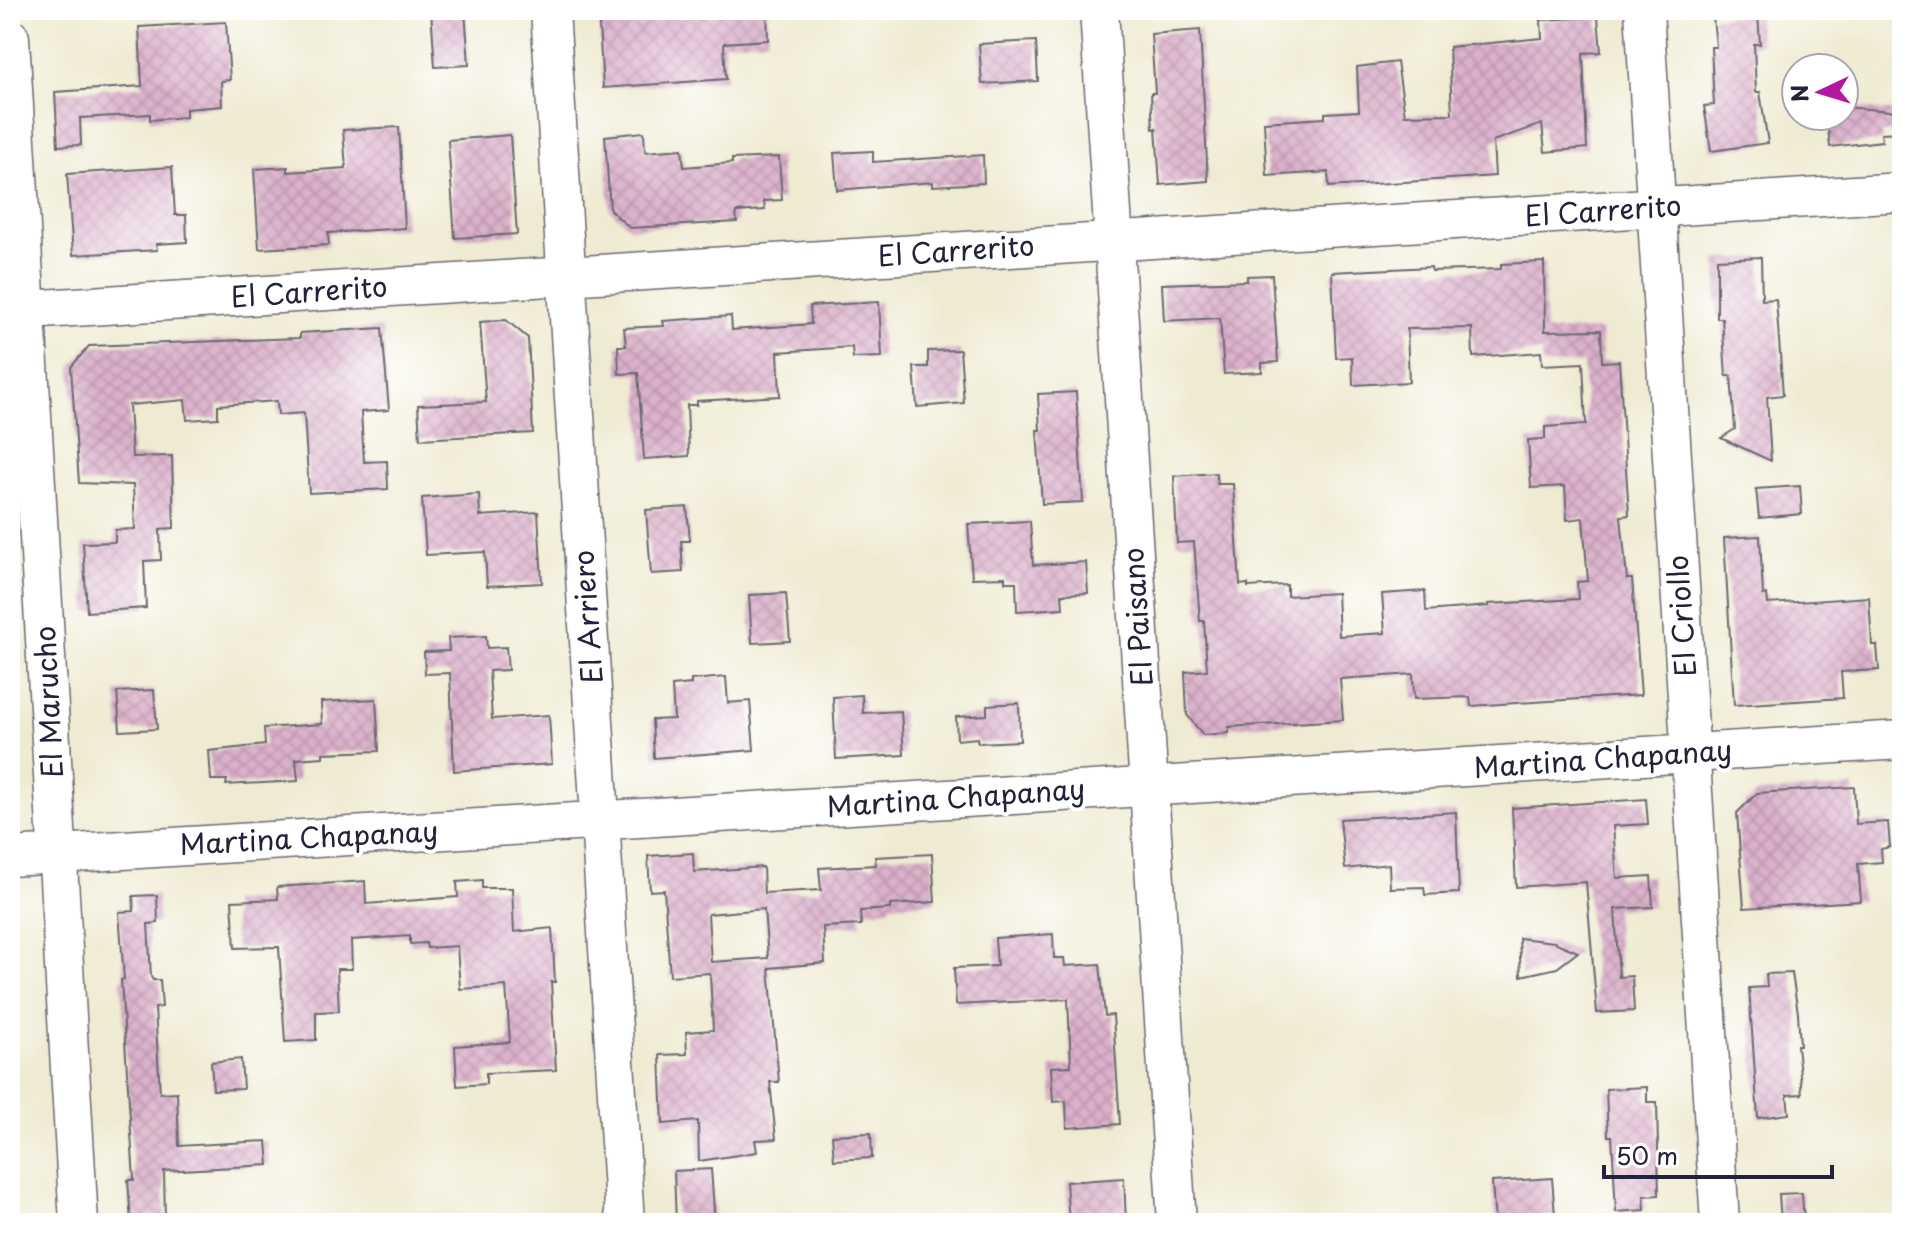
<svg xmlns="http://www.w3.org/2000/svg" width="1912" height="1233" font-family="'Playpen Sans',sans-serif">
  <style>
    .building { fill: url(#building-cross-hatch); fill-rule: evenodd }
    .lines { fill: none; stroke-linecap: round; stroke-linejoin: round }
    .minor-casing { stroke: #6a6870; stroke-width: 41 }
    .minor { stroke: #fff; stroke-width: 38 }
    .labels { text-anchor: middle; stroke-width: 8; stroke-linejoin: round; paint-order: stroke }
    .street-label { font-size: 28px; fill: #22223b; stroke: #fff }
  </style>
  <defs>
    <pattern id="building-cross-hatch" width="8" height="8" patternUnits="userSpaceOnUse" patternTransform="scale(2)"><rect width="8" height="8" fill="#dbb0cb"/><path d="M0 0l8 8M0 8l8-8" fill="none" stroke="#bc97af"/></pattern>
  </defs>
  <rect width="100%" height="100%" fill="#fff"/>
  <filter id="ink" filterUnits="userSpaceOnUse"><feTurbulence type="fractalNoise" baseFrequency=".0125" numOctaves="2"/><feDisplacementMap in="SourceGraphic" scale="16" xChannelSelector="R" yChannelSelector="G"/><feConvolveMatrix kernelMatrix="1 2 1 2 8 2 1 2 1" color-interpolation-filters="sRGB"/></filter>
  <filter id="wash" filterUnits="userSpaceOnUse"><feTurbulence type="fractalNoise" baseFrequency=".006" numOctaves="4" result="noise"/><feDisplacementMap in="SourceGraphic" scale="32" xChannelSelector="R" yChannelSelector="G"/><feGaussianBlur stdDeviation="1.8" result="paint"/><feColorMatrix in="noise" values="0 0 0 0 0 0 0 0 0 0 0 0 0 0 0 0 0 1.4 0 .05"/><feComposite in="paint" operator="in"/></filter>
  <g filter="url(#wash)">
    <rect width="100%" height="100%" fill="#efebd3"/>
    <g id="blocks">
      <g class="building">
        <polygon points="431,10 465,10 469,65 435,67"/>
        <polygon points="598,10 767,10 768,40 724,43 726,79 603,88"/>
        <polygon points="1758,14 1760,44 1754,44 1756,92 1760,92 1768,143 1711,151 1704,106 1714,105 1711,47 1716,47 1713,17"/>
        <polygon points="1598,17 1601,52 1583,53 1587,148 1545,152 1542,124 1493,141 1495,176 1329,187 1328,172 1267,176 1264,122 1325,118 1325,113 1359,111 1357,67 1397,62 1405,115 1452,114 1449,47 1542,38 1541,20"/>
        <polygon points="226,22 230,80 221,81 222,106 186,109 186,117 150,120 150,114 80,118 81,145 58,146 55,92 142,86 139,27"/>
        <polygon points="1200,30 1208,181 1160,185 1156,128 1153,129 1151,93 1155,93 1151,34"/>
        <polygon points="1036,41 1038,81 982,84 979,44"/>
        <polygon points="1844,107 1902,112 1902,132 1881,133 1882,141 1830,147 1827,116 1844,116"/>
        <polygon points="399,127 405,228 328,233 329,245 259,249 254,169 288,167 288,172 346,168 343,130"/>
        <polygon points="644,132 645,152 682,149 684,167 732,163 732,159 779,157 782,200 764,201 765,210 736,212 737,222 630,228 610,210 605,136"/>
        <polygon points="510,135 517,234 455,238 448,140"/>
        <polygon points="873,151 873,162 983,155 984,183 933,186 933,182 837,190 834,153"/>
        <polygon points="172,167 175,215 186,215 187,242 156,244 157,250 73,255 67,174"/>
        <polygon points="1761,257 1762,300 1776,299 1783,395 1767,397 1771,461 1721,438 1735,429 1731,376 1726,376 1722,318 1717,318 1717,259"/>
        <polygon points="1544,262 1545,331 1601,330 1602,362 1619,361 1629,515 1621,516 1627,579 1632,579 1641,695 1471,706 1470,697 1414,699 1413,674 1340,679 1343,720 1229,727 1229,733 1203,735 1187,715 1185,672 1207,670 1204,621 1200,621 1194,542 1177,543 1174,476 1216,473 1217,484 1233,484 1240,585 1248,584 1248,587 1287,585 1287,596 1337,593 1339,636 1385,633 1382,594 1425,591 1426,611 1489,606 1488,604 1578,599 1577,582 1588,581 1583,518 1567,520 1565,486 1531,488 1528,440 1545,439 1545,427 1586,424 1583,363 1542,365 1541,352 1473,357 1472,328 1407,329 1409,382 1353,385 1352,357 1336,358 1332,272 1431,267 1432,271 1501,269 1501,264"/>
        <polygon points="1272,275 1278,362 1262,363 1262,372 1224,374 1220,318 1164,321 1162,284 1247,281 1247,276"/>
        <polygon points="879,302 882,357 853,358 852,347 778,352 780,396 697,401 697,405 687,405 689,456 644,459 638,373 619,374 618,346 626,346 624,328 664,326 663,321 731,316 732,330 811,324 810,306"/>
        <polygon points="506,320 528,338 533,433 420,439 418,405 486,402 480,322"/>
        <polygon points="382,328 389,410 361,412 364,462 387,461 388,489 309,493 304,413 278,415 277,401 218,405 218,418 187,420 185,400 129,405 132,457 172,456 174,528 160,529 161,560 144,561 146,608 87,612 83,543 115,542 115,530 135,529 133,485 79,483 71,367 89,346 300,338 300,333"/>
        <polygon points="960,350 964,403 917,407 914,367 928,367 928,351"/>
        <polygon points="1076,392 1083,502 1042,504 1037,430 1040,430 1038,394"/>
        <polygon points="1800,486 1802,514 1759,518 1756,489"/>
        <polygon points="479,494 480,516 538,512 542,583 487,586 485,552 426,555 422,498"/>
        <polygon points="687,507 690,541 681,541 683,572 651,574 646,510"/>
        <polygon points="1030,521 1033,565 1086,562 1088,593 1062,594 1063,608 1017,611 1016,582 1005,582 1005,577 972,578 968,524"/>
        <polygon points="1760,536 1763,595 1767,594 1768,604 1869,597 1872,645 1877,645 1879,670 1841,672 1843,698 1734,705 1724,538"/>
        <polygon points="786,593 790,641 752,643 749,595"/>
        <polygon points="486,636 487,648 506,647 508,670 489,671 492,719 549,715 552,764 454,771 450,673 425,674 424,652 449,651 448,638"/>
        <polygon points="726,677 728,703 750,701 754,750 654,758 652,720 674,719 672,686 691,684 691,680"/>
        <polygon points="154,690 157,729 120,731 117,692"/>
        <polygon points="862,695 863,713 901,711 904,755 836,759 833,697"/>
        <polygon points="376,699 379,751 323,753 323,757 296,759 298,781 226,785 227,780 211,780 209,751 265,745 264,728 322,724 321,702"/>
        <polygon points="1019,703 1020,741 978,743 977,738 957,740 956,717 987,715 987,705"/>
        <polygon points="1854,787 1856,824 1888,822 1890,847 1881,849 1882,862 1858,864 1861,901 1744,908 1737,813 1757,793"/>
        <polygon points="1646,799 1648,824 1613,826 1617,878 1651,876 1653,907 1615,909 1619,977 1632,976 1634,1011 1597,1013 1586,882 1516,887 1512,808"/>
        <polygon points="1456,812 1459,893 1425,895 1424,887 1390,888 1389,864 1345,869 1340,819"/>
        <path d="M693,853L694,872L763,867L764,893L821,890L819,868L876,865L875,857L932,854L935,902L890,905V909L860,911L861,925L823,927L825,963L769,968L779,1082H770L776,1139L755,1140L757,1152L699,1161L698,1121L663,1124L660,1055L687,1054L686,1032L713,1030L710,973L670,976L664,890L650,891L648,856ZM764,909L768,958L711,962L708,914Z"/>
        <polygon points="482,880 482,888 512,888 514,932 552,928 555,982 551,982 556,1070 486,1073 486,1084 457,1086 455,1046 510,1042 506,986 460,989 457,946 427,948 426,943 410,944 410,936 351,940 352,969 337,969 339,1011 316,1012 316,1040 285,1042 279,947 235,948 232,901 278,899 277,887 365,881 366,904 458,897 457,882"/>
        <polygon points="157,895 158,923 148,924 151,977 153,980 160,980 162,1007 155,1008 160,1093 177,1092 179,1146 267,1141 269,1165 164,1171 165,1221 131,1222 128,1180 134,1180 121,980 124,979 119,912 134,911 133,896"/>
        <polygon points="1053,934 1054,958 1064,958 1065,966 1100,964 1105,1016 1113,1015 1120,1124 1067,1128 1066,1101 1053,1102 1051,1067 1071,1066 1068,999 956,1005 954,968 997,966 995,938"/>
        <polygon points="1519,938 1554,942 1578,952 1557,968 1521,976"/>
        <polygon points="1792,973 1798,1013 1800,1045 1797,1045 1802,1094 1787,1095 1789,1114 1758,1118 1749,988 1767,987 1766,974"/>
        <polygon points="241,1059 243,1089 213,1090 211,1062"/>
        <polygon points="1647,1087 1647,1102 1657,1102 1659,1195 1644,1196 1645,1210 1616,1212 1612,1136 1608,1136 1606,1089"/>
        <polygon points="871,1133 872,1158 834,1160 832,1135"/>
        <polygon points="711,1169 715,1223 676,1223 674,1171"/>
        <polygon points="1124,1178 1126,1223 1069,1223 1066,1182"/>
        <polygon points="1552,1178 1555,1216 1545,1217 1546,1223 1495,1223 1492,1182"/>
        <polygon points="1802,1193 1804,1223 1781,1223 1779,1194"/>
      </g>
    </g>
  </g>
  <g filter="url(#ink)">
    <use href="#blocks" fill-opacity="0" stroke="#6a6870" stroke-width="2"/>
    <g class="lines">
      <defs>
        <g id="minor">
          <polyline points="550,10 625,1223"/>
          <polyline points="1099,10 1177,1223"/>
          <polyline points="1644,10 1720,1223"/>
          <polyline points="10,38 79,1223"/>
          <polyline points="10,311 1902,192"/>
          <polyline points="10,857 1902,740"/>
        </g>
      </defs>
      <use href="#minor" class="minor-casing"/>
      <use href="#minor" class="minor"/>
    </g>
  </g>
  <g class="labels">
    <g class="street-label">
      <text transform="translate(1603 211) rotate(-4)" y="10">El Carrerito</text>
      <text transform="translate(956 251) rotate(-4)" y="10">El Carrerito</text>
      <text transform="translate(309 292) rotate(-4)" y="10">El Carrerito</text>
      <text transform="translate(1682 616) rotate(-94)" y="10">El Criollo</text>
      <text transform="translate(588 617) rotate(-94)" y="10">El Arriero</text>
      <text transform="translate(1138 617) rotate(-94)" y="10">El Paisano</text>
      <text transform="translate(49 702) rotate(-93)" y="10">El Marucho</text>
      <text transform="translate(1603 759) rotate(-4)" y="10">Martina Chapanay</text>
      <text transform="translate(956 798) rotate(-4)" y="10">Martina Chapanay</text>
      <text transform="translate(309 838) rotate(-3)" y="10">Martina Chapanay</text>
    </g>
  </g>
  <rect width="1912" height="1233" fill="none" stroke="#fff" stroke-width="40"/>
  <g transform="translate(1820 92) rotate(266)"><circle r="38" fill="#ffffff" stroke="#a7a7b1" stroke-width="2"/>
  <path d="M0-6L14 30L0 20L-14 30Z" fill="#b5179e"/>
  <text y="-12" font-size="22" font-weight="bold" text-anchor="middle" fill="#22223b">N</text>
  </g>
  <path d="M1604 1165v12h228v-12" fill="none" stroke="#22223b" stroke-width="4"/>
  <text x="1616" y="1165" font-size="24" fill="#22223b" stroke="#ffffff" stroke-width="6" paint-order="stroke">50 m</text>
</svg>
